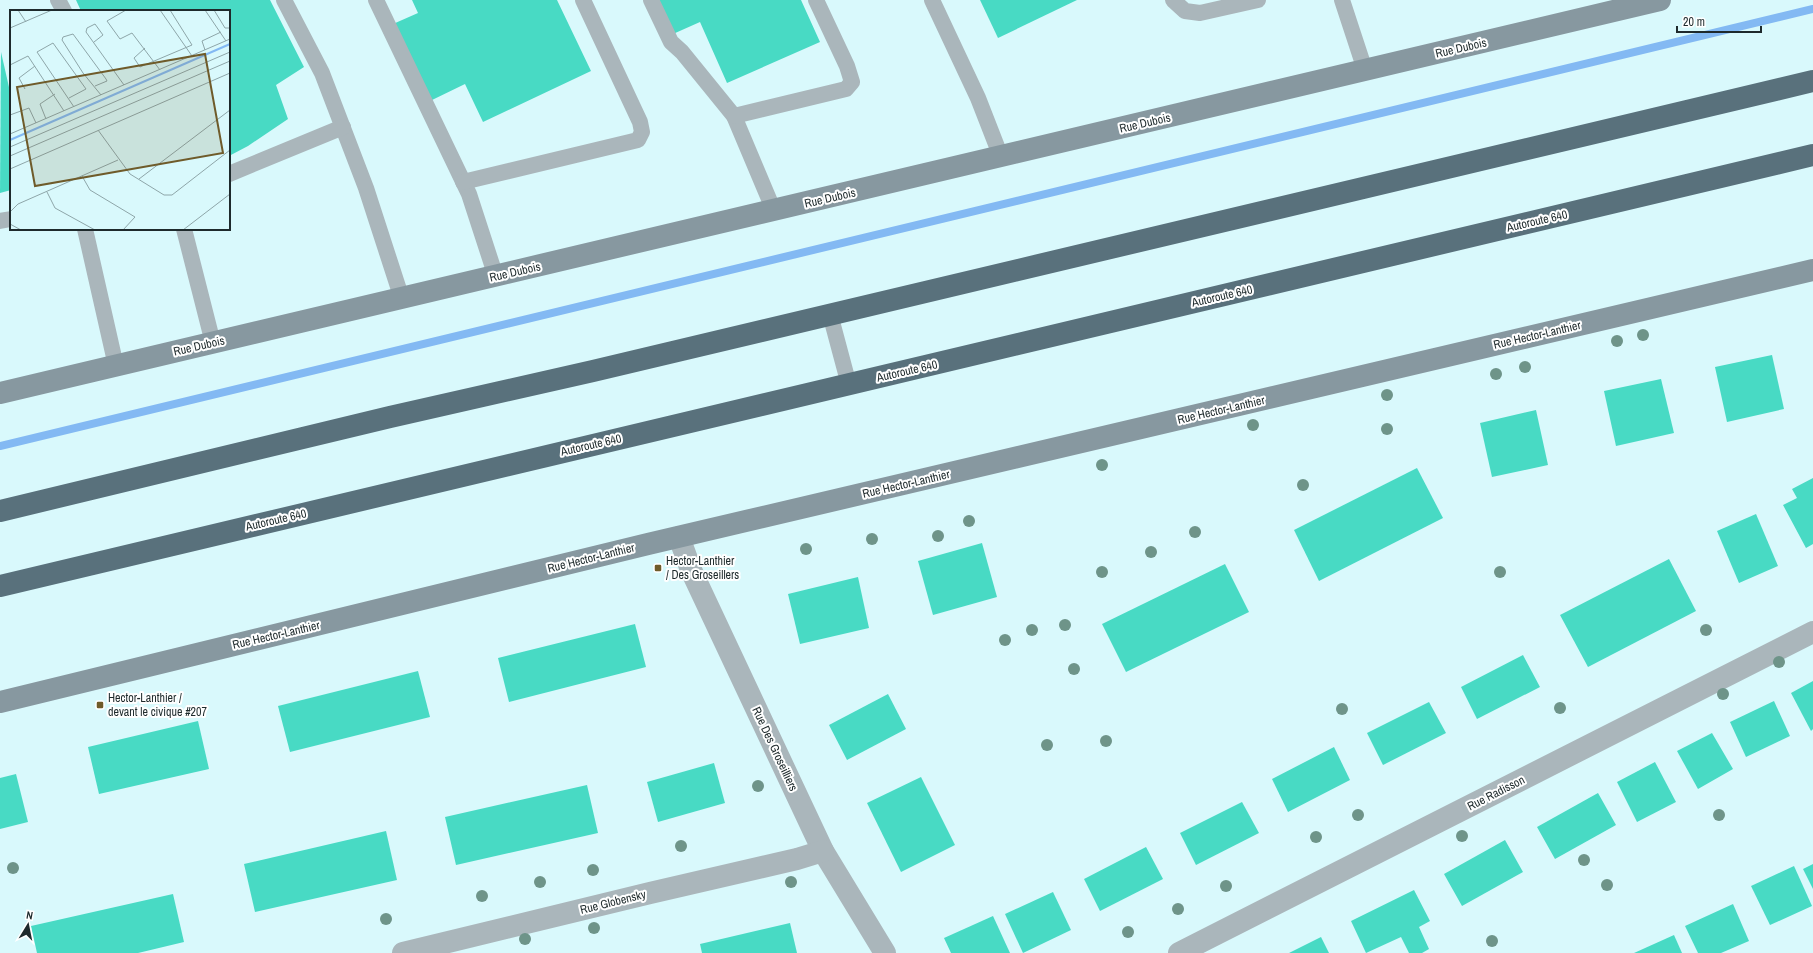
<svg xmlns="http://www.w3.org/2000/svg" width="1813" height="953" font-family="'Archivo Narrow',sans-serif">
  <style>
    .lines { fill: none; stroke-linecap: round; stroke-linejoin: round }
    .stream { stroke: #83b9f3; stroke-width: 8 }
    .building { fill: #48dac4 }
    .lane { stroke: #aab6bb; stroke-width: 16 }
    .street { stroke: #aab6bb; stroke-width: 22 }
    .secondary { stroke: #8798a0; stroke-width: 22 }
    .highway { stroke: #59717c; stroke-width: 22 }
    .tree { fill: #6e9489 }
    .poi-dot { fill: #6f5b2a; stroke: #fff; stroke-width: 1.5 }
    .labels { text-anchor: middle; stroke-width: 4; stroke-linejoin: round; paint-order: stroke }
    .street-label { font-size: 12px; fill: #1e2a2c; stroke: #fff }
    .poi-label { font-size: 12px; fill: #1e2a2c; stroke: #fff; text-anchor: start }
    .inset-river { fill: none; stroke: #83b9f3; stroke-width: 2 }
    .inset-road { fill: none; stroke: #8ea6a9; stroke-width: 1 }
    .view { fill: #6f5b2a; fill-opacity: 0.15; stroke: #6f5b2a; stroke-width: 2 }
    .inset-edge { fill: none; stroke: #1e2a2c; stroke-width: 2 }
  </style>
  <rect width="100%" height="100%" fill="#d9f9fc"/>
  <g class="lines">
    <polyline class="stream" points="0,446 1813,9"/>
  </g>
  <g class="building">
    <polygon points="76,0 270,0 304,67 276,85 288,119 248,146 229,156 229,11 81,11"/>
    <polygon points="412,0 557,0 591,71 483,122 465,84 430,101 393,24 418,13"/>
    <polygon points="658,0 801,0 820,42 727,83 700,22 673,34"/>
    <polygon points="980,0 1077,0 998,38"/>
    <polygon points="1,52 11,96 11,190 0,193"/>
    <polygon points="1772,355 1784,409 1727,422 1715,367"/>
    <polygon points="1661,379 1674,433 1616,446 1604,391"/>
    <polygon points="1536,410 1548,465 1492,477 1480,423"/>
    <polygon points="1417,468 1443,518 1319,581 1294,530"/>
    <polygon points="1813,478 1813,544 1806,548 1783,505 1797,498 1792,489"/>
    <polygon points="1756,514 1778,566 1739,583 1717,531"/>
    <polygon points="982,543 997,597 933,615 918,561"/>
    <polygon points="1669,559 1696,611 1588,667 1560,615"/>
    <polygon points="1225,564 1249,612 1126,672 1102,624"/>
    <polygon points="858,577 869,628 800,644 788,594"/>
    <polygon points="635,624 646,667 509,702 498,658"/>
    <polygon points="1523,655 1540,687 1477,719 1461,687"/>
    <polygon points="418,671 430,717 290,752 278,706"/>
    <polygon points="1813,681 1813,729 1811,731 1791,693"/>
    <polygon points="888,694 906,729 847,760 829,725"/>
    <polygon points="1774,701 1790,736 1746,757 1730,722"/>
    <polygon points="1429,702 1446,733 1383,765 1367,733"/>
    <polygon points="198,721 209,769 99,794 88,747"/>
    <polygon points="1712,733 1733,769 1698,789 1677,751"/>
    <polygon points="1334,747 1350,780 1288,812 1272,779"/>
    <polygon points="1655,762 1676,802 1637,822 1617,782"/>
    <polygon points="714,763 725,803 658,822 647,782"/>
    <polygon points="16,774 28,822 0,829 0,778"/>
    <polygon points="921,777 955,845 901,872 867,803"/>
    <polygon points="587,785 598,833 456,865 445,817"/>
    <polygon points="1598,793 1616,825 1555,859 1537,827"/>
    <polygon points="1242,802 1259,833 1196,865 1180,833"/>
    <polygon points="386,831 397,880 255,912 244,864"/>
    <polygon points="1505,840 1523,872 1462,906 1444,874"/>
    <polygon points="1146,847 1163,879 1100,911 1084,879"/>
    <polygon points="1813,864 1813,889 1803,869"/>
    <polygon points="1794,866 1812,906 1770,925 1751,886"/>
    <polygon points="1414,890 1430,921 1419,927 1429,949 1422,953 1409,953 1401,937 1366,953 1351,921"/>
    <polygon points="1053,892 1071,930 1023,953 1005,914"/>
    <polygon points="173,894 184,942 138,953 37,953 31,926"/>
    <polygon points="1733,904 1749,941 1721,953 1698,953 1685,926"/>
    <polygon points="993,916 1010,953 951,953 944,938"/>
    <polygon points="790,923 797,953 702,953 700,944"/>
    <polygon points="1674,935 1682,953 1634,953"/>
    <polygon points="1321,937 1329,953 1289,953"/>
  </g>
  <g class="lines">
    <g class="lane">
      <polyline points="58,0 64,11"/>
      <polyline points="284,0 322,73 366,188 402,299"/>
      <polyline points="376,0 469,194 496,277"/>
      <polyline points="651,0 671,42 682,52 734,116 774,211"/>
      <polyline points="932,0 978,98 1001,157"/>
      <polyline points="1173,0 1185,11 1200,13 1258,0"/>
      <polyline points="1342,0 1365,70"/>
      <polyline points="734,116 846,89 852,82 847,66 816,0"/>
      <polyline points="229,174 343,127"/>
      <polyline points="463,182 638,140 642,132 640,122 583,0"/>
      <polyline points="0,221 11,219"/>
      <polyline points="85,229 116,366"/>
      <polyline points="184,229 213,343"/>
      <polyline points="830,314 849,385"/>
    </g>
    <g class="street">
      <polyline points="679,537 691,570 823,851 885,953"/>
      <polyline points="403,953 650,893 797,859 823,851"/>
      <polyline points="1179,953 1813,632"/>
    </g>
    <g class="secondary">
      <polyline points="0,393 1660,0"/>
      <polyline points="0,702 648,544 1813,270"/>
    </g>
    <g class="highway">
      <polyline points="0,511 390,417 593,371 1813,81"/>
      <polyline points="0,586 1813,155"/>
    </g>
  </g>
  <g class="tree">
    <circle cx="1643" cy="335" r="6"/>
    <circle cx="1617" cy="341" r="6"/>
    <circle cx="1525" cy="367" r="6"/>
    <circle cx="1496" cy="374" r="6"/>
    <circle cx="1387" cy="395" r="6"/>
    <circle cx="1253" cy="425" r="6"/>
    <circle cx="1387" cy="429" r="6"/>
    <circle cx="1102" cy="465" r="6"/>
    <circle cx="1303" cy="485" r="6"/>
    <circle cx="969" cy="521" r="6"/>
    <circle cx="1195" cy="532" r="6"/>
    <circle cx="938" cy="536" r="6"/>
    <circle cx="872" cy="539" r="6"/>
    <circle cx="806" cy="549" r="6"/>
    <circle cx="1151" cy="552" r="6"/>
    <circle cx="1102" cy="572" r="6"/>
    <circle cx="1500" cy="572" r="6"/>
    <circle cx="1065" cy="625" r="6"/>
    <circle cx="1032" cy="630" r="6"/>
    <circle cx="1706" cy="630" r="6"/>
    <circle cx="1005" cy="640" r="6"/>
    <circle cx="1779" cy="662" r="6"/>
    <circle cx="1074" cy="669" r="6"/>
    <circle cx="1723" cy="694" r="6"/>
    <circle cx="1560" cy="708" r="6"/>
    <circle cx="1342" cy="709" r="6"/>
    <circle cx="1106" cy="741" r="6"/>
    <circle cx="1047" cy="745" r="6"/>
    <circle cx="758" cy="786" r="6"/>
    <circle cx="1358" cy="815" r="6"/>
    <circle cx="1719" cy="815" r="6"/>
    <circle cx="1462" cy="836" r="6"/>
    <circle cx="1316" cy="837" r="6"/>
    <circle cx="681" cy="846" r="6"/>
    <circle cx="1584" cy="860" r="6"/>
    <circle cx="13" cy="868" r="6"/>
    <circle cx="593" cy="870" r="6"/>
    <circle cx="540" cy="882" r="6"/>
    <circle cx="791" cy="882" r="6"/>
    <circle cx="1607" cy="885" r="6"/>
    <circle cx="1226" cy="886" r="6"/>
    <circle cx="482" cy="896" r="6"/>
    <circle cx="1178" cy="909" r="6"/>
    <circle cx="386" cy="919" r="6"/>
    <circle cx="594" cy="928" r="6"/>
    <circle cx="1128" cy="932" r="6"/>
    <circle cx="525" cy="939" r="6"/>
    <circle cx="1492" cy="941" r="6"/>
  </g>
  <g class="poi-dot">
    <rect x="654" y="564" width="8" height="8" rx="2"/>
    <rect x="96" y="701" width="8" height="8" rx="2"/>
  </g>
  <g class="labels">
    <g class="street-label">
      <text transform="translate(1461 48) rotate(-13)" y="4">Rue Dubois</text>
      <text transform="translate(1145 123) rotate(-13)" y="4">Rue Dubois</text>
      <text transform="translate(830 198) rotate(-13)" y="4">Rue Dubois</text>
      <text transform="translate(1537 221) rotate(-13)" y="4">Autoroute 640</text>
      <text transform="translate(515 272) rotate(-13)" y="4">Rue Dubois</text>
      <text transform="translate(1222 296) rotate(-13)" y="4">Autoroute 640</text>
      <text transform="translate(1537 335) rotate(-13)" y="4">Rue Hector-Lanthier</text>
      <text transform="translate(199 346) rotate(-13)" y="4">Rue Dubois</text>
      <text transform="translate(907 371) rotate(-13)" y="4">Autoroute 640</text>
      <text transform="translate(1221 410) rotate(-13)" y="4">Rue Hector-Lanthier</text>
      <text transform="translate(591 445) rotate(-13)" y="4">Autoroute 640</text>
      <text transform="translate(906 484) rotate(-13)" y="4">Rue Hector-Lanthier</text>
      <text transform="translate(276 520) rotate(-13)" y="4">Autoroute 640</text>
      <text transform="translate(591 558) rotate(-14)" y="4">Rue Hector-Lanthier</text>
      <text transform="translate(276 635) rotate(-13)" y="4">Rue Hector-Lanthier</text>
      <text transform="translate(775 749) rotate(65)" y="4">Rue Des Groseilliers</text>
      <text transform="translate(1496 793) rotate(-27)" y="4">Rue Radisson</text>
      <text transform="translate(613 902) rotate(-14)" y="4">Rue Globensky</text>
    </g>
    <g class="poi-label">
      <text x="666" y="565">Hector-Lanthier<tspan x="666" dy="14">/ Des Groseillers</tspan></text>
      <text x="108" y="702">Hector-Lanthier /<tspan x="108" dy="14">devant le civique #207</tspan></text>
    </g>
  </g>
  <g transform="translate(10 10)">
    <rect width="220" height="220" fill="#d9f9fc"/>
    <path class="inset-river" d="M0,130L220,34"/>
    <path class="inset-road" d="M8,0L16,12M116,0L97,11L110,29L122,23L150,60M150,0L182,46M195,0L216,31M204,0L215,18H220M0,18L42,0M84,32L93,25L85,14L77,18L76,22L114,75M135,38L124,48L130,57L182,35L160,0M195,40L192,31L211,22M0,55L18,46L54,101M85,76L97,71L96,69L63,24L53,27L52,30L73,63L91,85M15,79L9,68L25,56M59,88L76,79L43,33L27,42L64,97M0,105L19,98L26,113M36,109L30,94L45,84M88,120L120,164L154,185H162L220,140M0,124L220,29M0,137L220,42M0,146L220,51M0,159L220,63M72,166L80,180L125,207L113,220M129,169L220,100M37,182L45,198L85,220M0,202L8,194L108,150M0,214L11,220M173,220L220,184"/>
    <path class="view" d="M195,44L213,143L25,176L7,77Z"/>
    <rect width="220" height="220" class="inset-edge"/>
  </g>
  <g transform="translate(28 925) rotate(10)" stroke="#ffffff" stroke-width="3" paint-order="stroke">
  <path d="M0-3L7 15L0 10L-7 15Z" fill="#1e2a2c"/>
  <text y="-6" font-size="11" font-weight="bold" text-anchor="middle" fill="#1e2a2c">N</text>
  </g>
  <path d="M1677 26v6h84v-6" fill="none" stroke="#1e2a2c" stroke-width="2"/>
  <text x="1683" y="26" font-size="12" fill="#1e2a2c" stroke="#ffffff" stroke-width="3" paint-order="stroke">20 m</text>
</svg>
